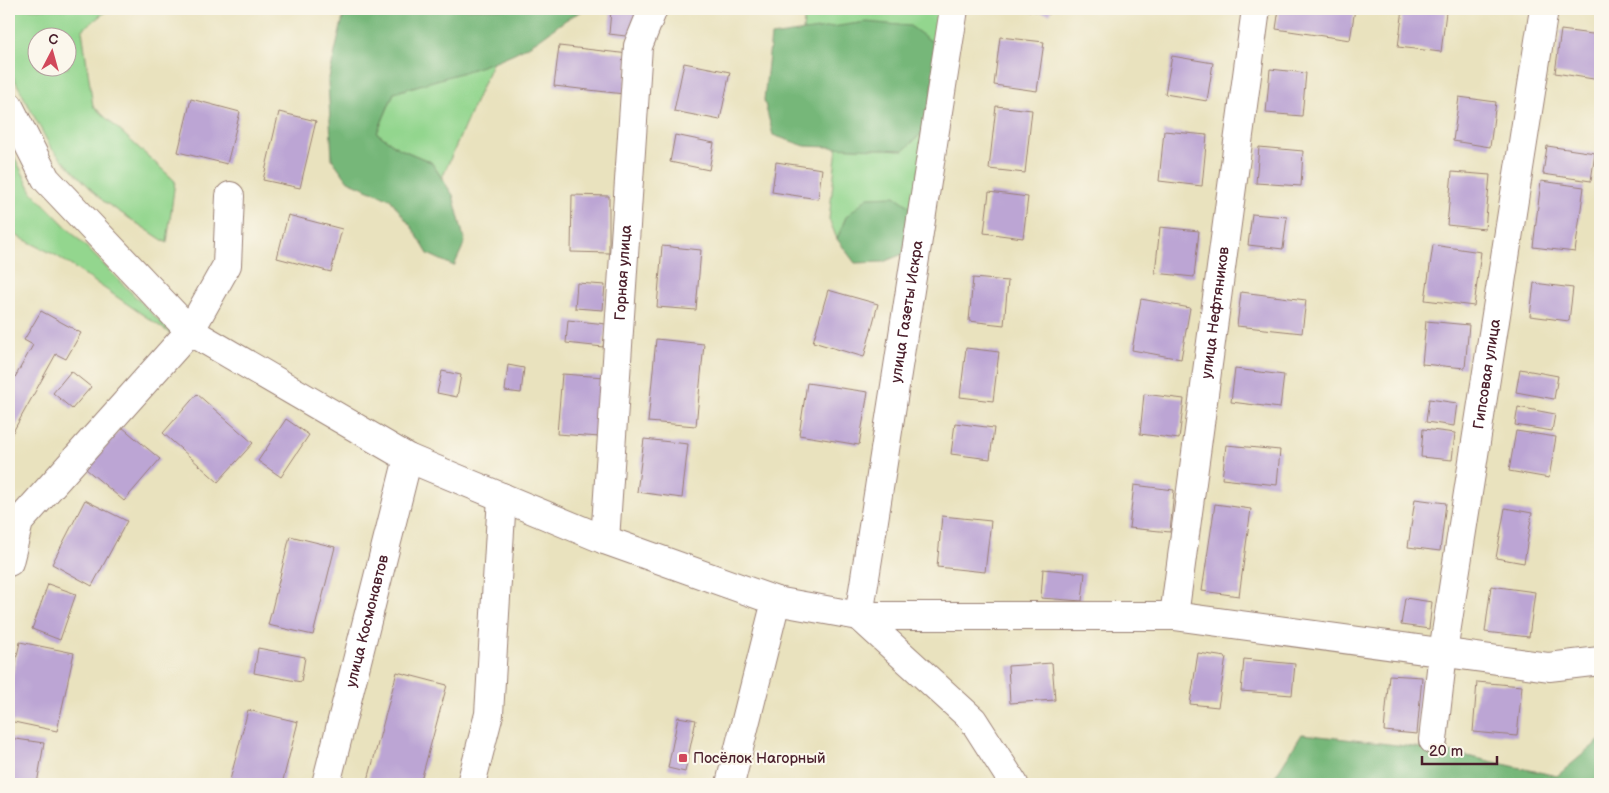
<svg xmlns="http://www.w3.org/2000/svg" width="1609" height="793" font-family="'Balsamiq Sans',sans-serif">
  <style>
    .green { fill: #93d68e; stroke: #6e7a5c; fill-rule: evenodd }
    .forest { fill: #76b779; stroke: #606b52 }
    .building { fill: #bca5d4 }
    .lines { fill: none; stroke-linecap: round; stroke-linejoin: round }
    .minor-casing { stroke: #9a8074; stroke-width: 30 }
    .minor { stroke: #fff; stroke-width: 28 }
    .poi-dot { fill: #d1495b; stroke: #fbf7ec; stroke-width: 2 }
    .labels { text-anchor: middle; stroke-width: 4.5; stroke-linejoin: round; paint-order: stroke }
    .street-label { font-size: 15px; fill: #4a1f2b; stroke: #fbf7ec }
    .poi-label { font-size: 15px; fill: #4a1f2b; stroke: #fbf7ec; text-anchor: start }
  </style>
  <rect width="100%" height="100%" fill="#fbf7ec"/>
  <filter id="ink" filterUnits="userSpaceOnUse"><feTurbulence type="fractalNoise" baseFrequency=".02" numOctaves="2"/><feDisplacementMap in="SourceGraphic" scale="10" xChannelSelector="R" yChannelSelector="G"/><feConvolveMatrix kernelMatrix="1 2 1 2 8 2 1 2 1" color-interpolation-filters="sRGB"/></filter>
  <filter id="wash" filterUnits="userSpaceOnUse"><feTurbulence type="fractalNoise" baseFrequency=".0096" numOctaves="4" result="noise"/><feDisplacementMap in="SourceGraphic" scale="20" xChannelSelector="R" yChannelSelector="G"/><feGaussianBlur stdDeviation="1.12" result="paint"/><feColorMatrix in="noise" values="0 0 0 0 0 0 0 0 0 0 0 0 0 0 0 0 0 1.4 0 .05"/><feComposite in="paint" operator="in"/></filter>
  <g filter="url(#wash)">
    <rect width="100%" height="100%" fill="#e9e2be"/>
    <g class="green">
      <path d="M9,9H109L82,30L93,106L175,181L167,243L103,201L51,148L9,69ZM38,38H68V68H38Z"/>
      <polygon points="805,9 942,9 938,46 803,31"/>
      <polygon points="493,61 442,178 431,162 398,148 377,133 394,93"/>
      <polygon points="927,128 912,208 846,217 837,239 829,219 837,147 904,150"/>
      <polygon points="9,146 32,192 174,336 57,256 9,232"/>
    </g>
    <g class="forest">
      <path d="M345,9H589C566,15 550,34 530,45C489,68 439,78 394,93L377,133L398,148L431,162L453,195L465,242L454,266L428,254L413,229L390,199L348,181L332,159L328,82Z"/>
      <polygon points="866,22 910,26 938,46 927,128 904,150 805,146 773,135 764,100 771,36"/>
      <polygon points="895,196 912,208 903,254 883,262 855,263 837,239 846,217 868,197"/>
      <polygon points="1302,734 1440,750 1557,776 1600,740 1600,784 1270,784"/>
    </g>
    <g id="blocks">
      <g class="building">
        <polygon points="1018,9 1051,9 1050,14"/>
        <polygon points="1279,9 1355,9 1350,40 1276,29"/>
        <polygon points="1403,9 1446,12 1441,52 1398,47"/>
        <polygon points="611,10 637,12 634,37 609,34"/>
        <polygon points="1561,30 1600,35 1600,80 1555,73"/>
        <polygon points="1000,37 1044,42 1037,91 994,85"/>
        <polygon points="559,46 629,54 624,94 554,86"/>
        <polygon points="1172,56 1213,63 1207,101 1165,94"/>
        <polygon points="684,63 730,72 720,120 674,111"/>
        <polygon points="1270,69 1306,73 1302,116 1266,113"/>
        <polygon points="1459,97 1496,102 1490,147 1453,141"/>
        <polygon points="191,99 240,112 227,164 178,152"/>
        <polygon points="996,106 1032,110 1025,173 989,169"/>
        <polygon points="279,112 316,121 300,188 263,180"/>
        <polygon points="1164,131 1207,135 1202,186 1159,181"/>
        <polygon points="675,135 714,143 709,170 670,162"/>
        <polygon points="1547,146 1595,153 1591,181 1543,174"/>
        <polygon points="1259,147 1303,151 1301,186 1256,183"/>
        <polygon points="776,162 822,169 818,199 772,192"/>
        <polygon points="1452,172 1490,175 1485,229 1447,225"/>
        <polygon points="1541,181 1584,187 1575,252 1533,247"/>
        <polygon points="989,192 1028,197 1023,238 984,233"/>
        <polygon points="572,195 609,196 609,253 571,252"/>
        <polygon points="1252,214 1287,217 1283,249 1248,245"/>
        <polygon points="288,215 342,229 331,272 277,258"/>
        <polygon points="1160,227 1199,231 1194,277 1155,273"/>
        <polygon points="1433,245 1481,252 1474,306 1425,300"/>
        <polygon points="662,246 701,250 696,310 657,307"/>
        <polygon points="973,278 1008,281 1004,325 969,321"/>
        <polygon points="577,283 605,285 603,310 575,308"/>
        <polygon points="1534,283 1573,288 1569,321 1530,316"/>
        <polygon points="828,290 878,304 864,357 813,342"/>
        <polygon points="1241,292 1306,300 1302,333 1237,326"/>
        <polygon points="1141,299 1190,308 1181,359 1132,350"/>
        <polygon points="41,311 81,333 66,359 56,354 9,439 9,388 33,345 24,340"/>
        <polygon points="568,320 606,324 603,347 566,343"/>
        <polygon points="1426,321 1469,325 1465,368 1422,364"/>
        <polygon points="656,339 704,344 696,426 648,422"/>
        <polygon points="966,348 999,352 993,401 960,397"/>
        <polygon points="508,365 524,368 521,393 505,391"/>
        <polygon points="1235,369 1284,375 1280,408 1231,402"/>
        <polygon points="1520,369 1558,376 1554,399 1516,392"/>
        <polygon points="71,371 91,387 72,409 53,393"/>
        <polygon points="442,371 461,375 457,397 437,393"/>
        <polygon points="562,374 605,377 600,437 557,434"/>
        <polygon points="807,383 868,392 859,445 799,435"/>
        <polygon points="197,394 253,443 218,482 163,433"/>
        <polygon points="1144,394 1184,399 1179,439 1140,434"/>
        <polygon points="1429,399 1457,403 1454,426 1426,422"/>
        <polygon points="1518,407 1555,414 1552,431 1515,425"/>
        <polygon points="286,419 309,435 281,477 258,461"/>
        <polygon points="955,423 994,428 990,459 951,454"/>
        <polygon points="122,427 160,459 124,501 86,469"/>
        <polygon points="1423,429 1455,433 1452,460 1421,457"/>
        <polygon points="1516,431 1556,437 1549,478 1509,471"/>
        <polygon points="644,439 688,444 682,498 637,492"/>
        <polygon points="1226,445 1280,450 1277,485 1222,479"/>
        <polygon points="1134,485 1174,490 1170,532 1129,528"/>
        <polygon points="1415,499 1446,503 1440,551 1408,547"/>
        <polygon points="85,500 127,521 92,586 52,564"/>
        <polygon points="1215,504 1251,509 1239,596 1202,591"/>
        <polygon points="1505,508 1532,513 1524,563 1496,558"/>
        <polygon points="942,516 991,521 985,572 937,567"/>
        <polygon points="290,536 335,547 313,635 268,625"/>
        <polygon points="1043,569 1085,573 1082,601 1041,598"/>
        <polygon points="48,584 76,594 60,640 32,629"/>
        <polygon points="1491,586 1535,592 1529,637 1485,632"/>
        <polygon points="1405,598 1432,602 1429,629 1401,625"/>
        <polygon points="20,642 74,653 57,731 9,721 9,692"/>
        <polygon points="258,648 305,657 301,682 254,673"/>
        <polygon points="1198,653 1226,657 1218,707 1190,704"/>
        <polygon points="1244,659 1295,664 1292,695 1241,691"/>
        <polygon points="1052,663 1055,700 1010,703 1008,666"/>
        <polygon points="397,672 447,685 420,784 367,784"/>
        <polygon points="1389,675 1422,677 1417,734 1384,731"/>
        <polygon points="1477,682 1522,686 1517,736 1473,732"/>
        <polygon points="248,710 298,722 282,784 229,784"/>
        <polygon points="678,717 696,720 685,772 668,768"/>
        <polygon points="9,738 44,743 37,784 9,784"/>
      </g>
    </g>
  </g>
  <g filter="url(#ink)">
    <use href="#blocks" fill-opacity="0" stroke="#9a8074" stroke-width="1"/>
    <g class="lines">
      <defs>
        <g id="minor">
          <polyline points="9,106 46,179 190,331 408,458 605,540 776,601 859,616 1174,616 1549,667 1600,661"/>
          <path id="s1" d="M605,540L638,46L653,9"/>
          <polyline points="9,562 19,522 190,331 227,265 230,196"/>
          <path id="s2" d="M859,616L954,9"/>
          <polyline points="859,616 973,720 1014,784"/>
          <path id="s3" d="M1174,616L1256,9"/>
          <path id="s4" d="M1433,740L1443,652L1544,9"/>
          <path id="s5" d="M326,784L408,458"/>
          <polyline points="471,784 489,714 502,497"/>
          <polyline points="730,784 776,601"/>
        </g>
      </defs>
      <use href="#minor" class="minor-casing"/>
      <use href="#minor" class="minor"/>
    </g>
  </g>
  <rect class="poi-dot" x="678" y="753" width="10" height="10" rx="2.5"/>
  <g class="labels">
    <g class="street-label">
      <text dy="5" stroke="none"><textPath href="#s1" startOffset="268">Горная улица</textPath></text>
      <text dy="5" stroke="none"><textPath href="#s3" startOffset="306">улица Нефтяников</textPath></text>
      <text dy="5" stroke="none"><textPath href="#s2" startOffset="308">улица Газеты Искра</textPath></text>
      <text dy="5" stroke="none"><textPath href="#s4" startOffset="370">Гипсовая улица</textPath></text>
      <text dy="5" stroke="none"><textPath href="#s5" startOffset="168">улица Космонавтов</textPath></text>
    </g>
    <g class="poi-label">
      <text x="693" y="763">Посёлок Нагорный</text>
    </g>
  </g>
  <rect width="1609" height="793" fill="none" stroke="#fbf7ec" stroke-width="30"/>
  <g transform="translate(52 52) rotate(6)"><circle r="24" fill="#fbf7ec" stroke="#b4a19f"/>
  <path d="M0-4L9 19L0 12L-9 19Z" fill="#d1495b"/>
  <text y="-8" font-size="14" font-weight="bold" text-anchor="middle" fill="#4a1f2b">С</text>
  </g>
  <path d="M1422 756v8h75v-8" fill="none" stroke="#4a1f2b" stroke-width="2.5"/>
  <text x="1429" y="756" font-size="15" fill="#4a1f2b" stroke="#fbf7ec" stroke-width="4" paint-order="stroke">20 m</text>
</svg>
